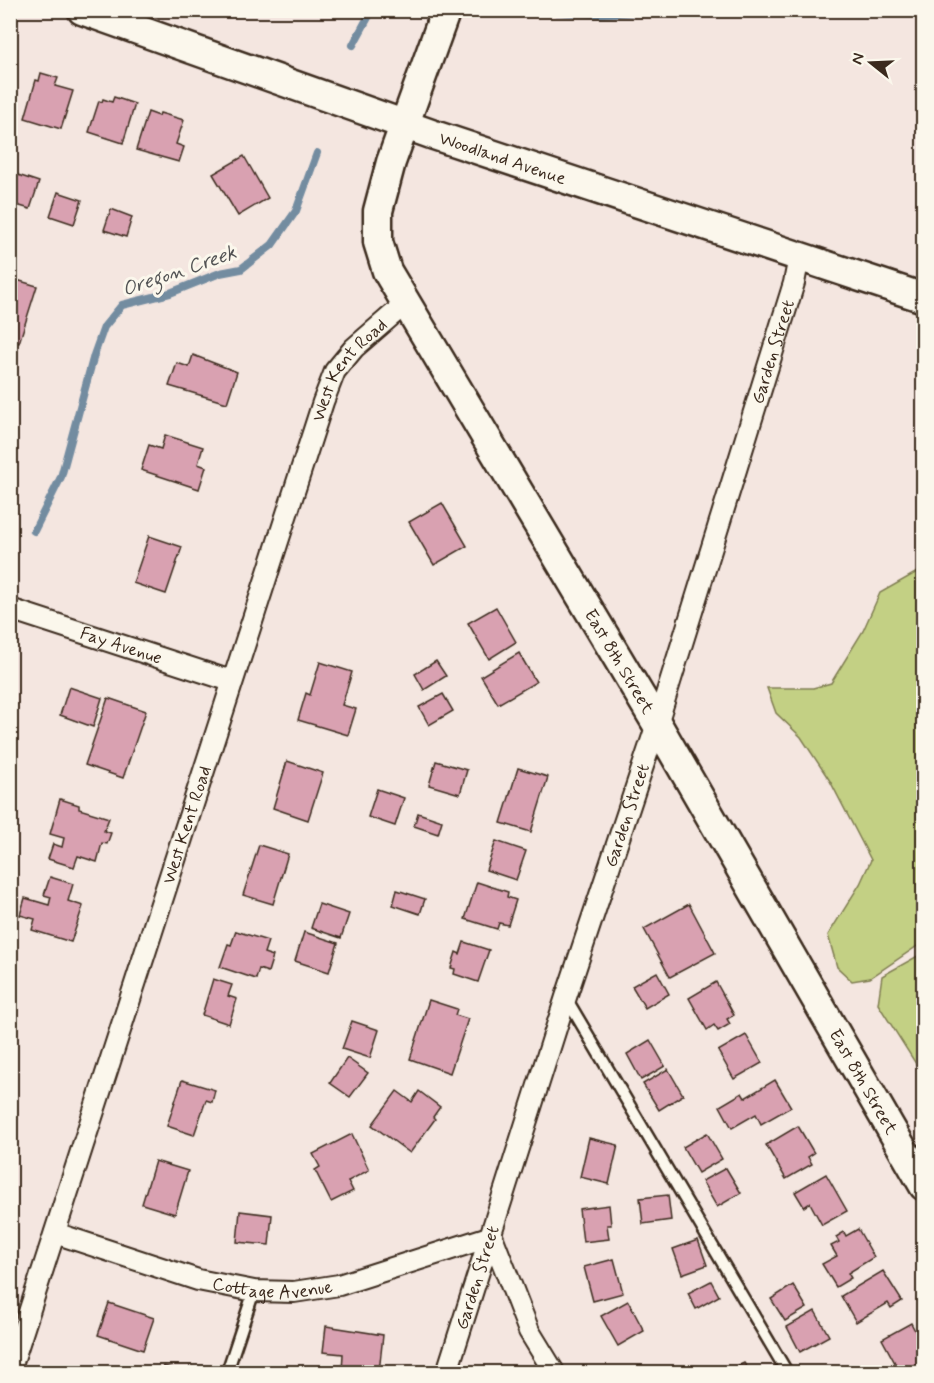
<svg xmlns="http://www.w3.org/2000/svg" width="934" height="1383" font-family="Mynerve,sans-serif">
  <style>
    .green { fill: #c3d084; stroke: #7f7d51; stroke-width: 1.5 }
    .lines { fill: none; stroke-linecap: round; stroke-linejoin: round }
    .stream { stroke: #738ca0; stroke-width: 8 }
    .building { fill: #d9a1b1; stroke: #3b2a1e; stroke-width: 1.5 }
    .lane-casing { stroke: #3b2a1e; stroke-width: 15 }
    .street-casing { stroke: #3b2a1e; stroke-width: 24 }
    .secondary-casing { stroke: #3b2a1e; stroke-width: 33 }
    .lane { stroke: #fbf7ec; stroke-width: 10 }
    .street { stroke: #fbf7ec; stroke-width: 20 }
    .secondary { stroke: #fbf7ec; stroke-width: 28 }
    .labels { text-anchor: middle; stroke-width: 6; stroke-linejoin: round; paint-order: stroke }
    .street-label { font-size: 18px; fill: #3b2a1e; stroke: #fbf7ec }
    .water-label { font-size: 20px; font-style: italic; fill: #525354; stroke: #fbf7ec }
  </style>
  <rect width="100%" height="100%" fill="#f4e6e0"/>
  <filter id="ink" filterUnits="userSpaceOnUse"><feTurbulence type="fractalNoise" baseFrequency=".0167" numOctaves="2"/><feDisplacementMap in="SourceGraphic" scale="12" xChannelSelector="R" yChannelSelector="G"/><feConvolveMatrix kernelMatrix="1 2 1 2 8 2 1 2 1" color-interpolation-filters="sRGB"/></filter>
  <g filter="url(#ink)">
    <g class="green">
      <polygon points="917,572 923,572 923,942 870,978 852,981 837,967 828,935 860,884 871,860 830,781 801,737 776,713 767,688 813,688 831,683 863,631 880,593"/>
      <polygon points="923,953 923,1075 878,1004 882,976"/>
    </g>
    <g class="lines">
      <g class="stream">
        <polyline points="521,10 600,14 671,10"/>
        <polyline points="353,45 372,10"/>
        <polyline points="34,531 61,477 94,355 104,327 122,305 170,293 220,273 241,269 272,245 296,211 317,153"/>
      </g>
    </g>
    <g class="building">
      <polygon points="41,73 58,78 55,86 73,91 61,129 25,118 36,80 39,81"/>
      <polygon points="114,97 135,104 123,143 89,132 99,101 102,102 103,99 112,102"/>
      <polygon points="148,112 159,116 160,113 184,120 176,144 184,147 179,162 136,150"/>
      <polygon points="244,156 268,198 238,216 213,174"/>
      <polygon points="15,174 39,182 30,209 10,203 10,188"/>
      <polygon points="58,192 82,200 74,224 50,216"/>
      <polygon points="111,209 132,217 126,237 104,230"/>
      <polygon points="10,278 37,286 19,343 14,342 10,353"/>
      <polygon points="193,355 237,372 227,403 169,386 177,363 189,367"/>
      <polygon points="10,387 15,389 10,404"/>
      <polygon points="165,435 203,447 198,464 206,467 199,489 141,470 149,445 161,449"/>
      <polygon points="442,503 467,546 434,565 409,522"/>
      <polygon points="149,536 182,547 166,594 133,583"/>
      <polygon points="496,607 516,642 489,659 468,623"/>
      <polygon points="519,653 536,682 498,704 481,676"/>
      <polygon points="436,661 446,676 424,690 415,674"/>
      <polygon points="320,662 352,672 342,705 356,709 348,735 298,720 306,693 310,695"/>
      <polygon points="69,687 102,698 93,727 60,715"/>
      <polygon points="443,694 453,711 429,725 419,707"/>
      <polygon points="108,698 146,711 123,778 85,765"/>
      <polygon points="287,761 323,773 308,820 273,808"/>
      <polygon points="436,761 467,770 460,794 429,785"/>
      <polygon points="518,768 548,777 531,832 501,823"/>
      <polygon points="377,789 404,798 395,826 368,817"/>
      <polygon points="60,799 79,805 79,809 109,818 104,831 111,833 107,844 102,843 97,862 78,856 74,867 48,859 53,844 62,847 64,838 50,834"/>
      <polygon points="418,813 442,821 438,834 414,826"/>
      <polygon points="496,841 526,851 516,880 486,870"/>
      <polygon points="259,845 288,854 273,904 243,895"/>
      <polygon points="50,877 73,884 68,901 83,906 71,942 32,930 35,919 20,915 25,898 49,905 51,897 44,895"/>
      <polygon points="477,882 508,892 507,897 516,900 508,925 499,923 497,929 465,919"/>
      <polygon points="397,890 425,899 420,914 393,905"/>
      <polygon points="319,904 349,914 341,938 311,928"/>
      <polygon points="689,904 715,953 670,977 644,929"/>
      <polygon points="236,931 268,941 264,953 273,956 268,972 259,969 256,979 220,967 228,944 231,945"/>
      <polygon points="304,932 338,943 329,972 295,961"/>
      <polygon points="464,942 489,950 478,982 454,974 455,969 451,968 456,952 460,954"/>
      <polygon points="657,972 669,994 645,1008 632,986"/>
      <polygon points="213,979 232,985 228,996 237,999 229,1024 202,1015"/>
      <polygon points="716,982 734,1015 727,1019 730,1024 718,1031 714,1025 707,1030 689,998"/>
      <polygon points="429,1000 457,1009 455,1015 468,1019 450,1073 410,1059"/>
      <polygon points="352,1021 379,1030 370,1058 342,1049"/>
      <polygon points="746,1035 762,1063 734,1079 718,1051"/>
      <polygon points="650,1040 665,1066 641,1080 627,1054"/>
      <polygon points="347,1058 368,1073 350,1097 330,1083"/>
      <polygon points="668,1069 683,1095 659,1110 643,1084"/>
      <polygon points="182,1080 215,1090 212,1102 206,1100 194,1135 167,1126"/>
      <polygon points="775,1080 791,1107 761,1124 756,1114 732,1128 720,1106 742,1093 745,1098"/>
      <polygon points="397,1091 412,1102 419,1091 440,1107 433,1117 435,1119 410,1153 372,1125"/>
      <polygon points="798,1126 814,1153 808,1157 812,1164 786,1179 766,1145"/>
      <polygon points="707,1133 722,1159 698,1173 683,1147"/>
      <polygon points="352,1134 369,1170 348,1181 353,1191 331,1202 315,1170 320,1167 313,1154"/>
      <polygon points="589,1138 618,1145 609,1184 580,1177"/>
      <polygon points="155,1161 188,1171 175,1214 142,1204"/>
      <polygon points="726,1168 741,1193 717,1207 702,1181"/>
      <polygon points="826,1174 847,1211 822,1225 810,1203 804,1207 795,1192"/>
      <polygon points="668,1195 671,1220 643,1224 640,1198"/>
      <polygon points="609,1205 611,1225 607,1225 609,1239 583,1242 579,1209"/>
      <polygon points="240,1211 272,1215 269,1245 237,1242"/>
      <polygon points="858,1229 874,1257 848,1273 851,1278 836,1287 822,1264 837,1256 831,1246 839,1242 836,1237 844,1232 846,1236"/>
      <polygon points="698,1240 707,1265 682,1274 673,1249"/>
      <polygon points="614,1259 623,1293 593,1301 584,1267"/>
      <polygon points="883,1271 902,1301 891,1308 888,1303 856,1322 841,1296"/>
      <polygon points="711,1281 719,1296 696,1309 688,1293"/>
      <polygon points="793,1285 807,1308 785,1321 771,1299"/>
      <polygon points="628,1301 644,1331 618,1346 601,1316"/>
      <polygon points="109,1303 154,1318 143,1350 98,1335"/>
      <polygon points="815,1311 829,1336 800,1352 787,1327"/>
      <polygon points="911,1323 919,1338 924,1336 924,1362 900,1372 882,1339"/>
      <polygon points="326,1326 383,1335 379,1372 342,1372 343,1354 323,1352"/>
      <polygon points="744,1363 750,1372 726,1372"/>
      <polygon points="164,1366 184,1372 162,1372"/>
    </g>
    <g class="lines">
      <defs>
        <g id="lane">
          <polyline points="566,998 787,1372"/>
          <polyline points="227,1372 254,1291"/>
        </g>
        <g id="street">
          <path id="s1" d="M10,609L231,681"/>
          <path id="s2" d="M55,1233L198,1280L254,1291L294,1292L339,1285L492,1236L529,1331L554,1372"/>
          <path id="s3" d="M10,1371L323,402L335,371L354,348L406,303"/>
          <path id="s4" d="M447,1372L566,997L657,724L794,283L799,257"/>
        </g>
        <g id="secondary">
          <path id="s5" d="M82,10L434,135L924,298"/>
          <path id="s6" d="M446,10L391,162L378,211V242L387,271L657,724L924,1186"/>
        </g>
      </defs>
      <use href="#lane" class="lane-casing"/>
      <use href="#street" class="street-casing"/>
      <use href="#secondary" class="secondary-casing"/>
      <use href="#lane" class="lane"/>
      <use href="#street" class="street"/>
      <use href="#secondary" class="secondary"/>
    </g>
  </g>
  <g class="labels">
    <g class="street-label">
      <text dy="6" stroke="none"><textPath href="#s5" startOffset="446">Woodland Avenue</textPath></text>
      <text dy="6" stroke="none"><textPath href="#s4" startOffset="1071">Garden Street</textPath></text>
      <text dy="6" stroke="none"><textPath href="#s3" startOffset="1060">West Kent Road</textPath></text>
      <text dy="6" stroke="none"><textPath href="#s1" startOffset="117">Fay Avenue</textPath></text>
      <text dy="6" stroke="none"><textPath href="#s6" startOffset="728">East 8th Street</textPath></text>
      <text dy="6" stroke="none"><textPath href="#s4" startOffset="585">Garden Street</textPath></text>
      <text dy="6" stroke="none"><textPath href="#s3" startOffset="574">West Kent Road</textPath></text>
      <text dy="6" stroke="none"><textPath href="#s6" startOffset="1214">East 8th Street</textPath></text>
      <text dy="6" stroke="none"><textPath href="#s4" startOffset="99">Garden Street</textPath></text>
      <text dy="6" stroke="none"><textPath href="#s2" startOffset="226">Cottage Avenue</textPath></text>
    </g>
    <g class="water-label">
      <text transform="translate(179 270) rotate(-19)" y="7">Oregon Creek</text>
    </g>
  </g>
  <rect width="934" height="1383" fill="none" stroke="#fbf7ec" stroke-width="36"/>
  <rect x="18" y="18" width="898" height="1347" fill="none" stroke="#3b2a1e" stroke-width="2" filter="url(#ink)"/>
  <g transform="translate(871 63) rotate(288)" stroke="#fbf7ec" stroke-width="4.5" paint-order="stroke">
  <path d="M0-4.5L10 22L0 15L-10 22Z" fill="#3b2a1e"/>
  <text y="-9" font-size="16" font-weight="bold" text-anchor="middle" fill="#3b2a1e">N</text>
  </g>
</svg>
